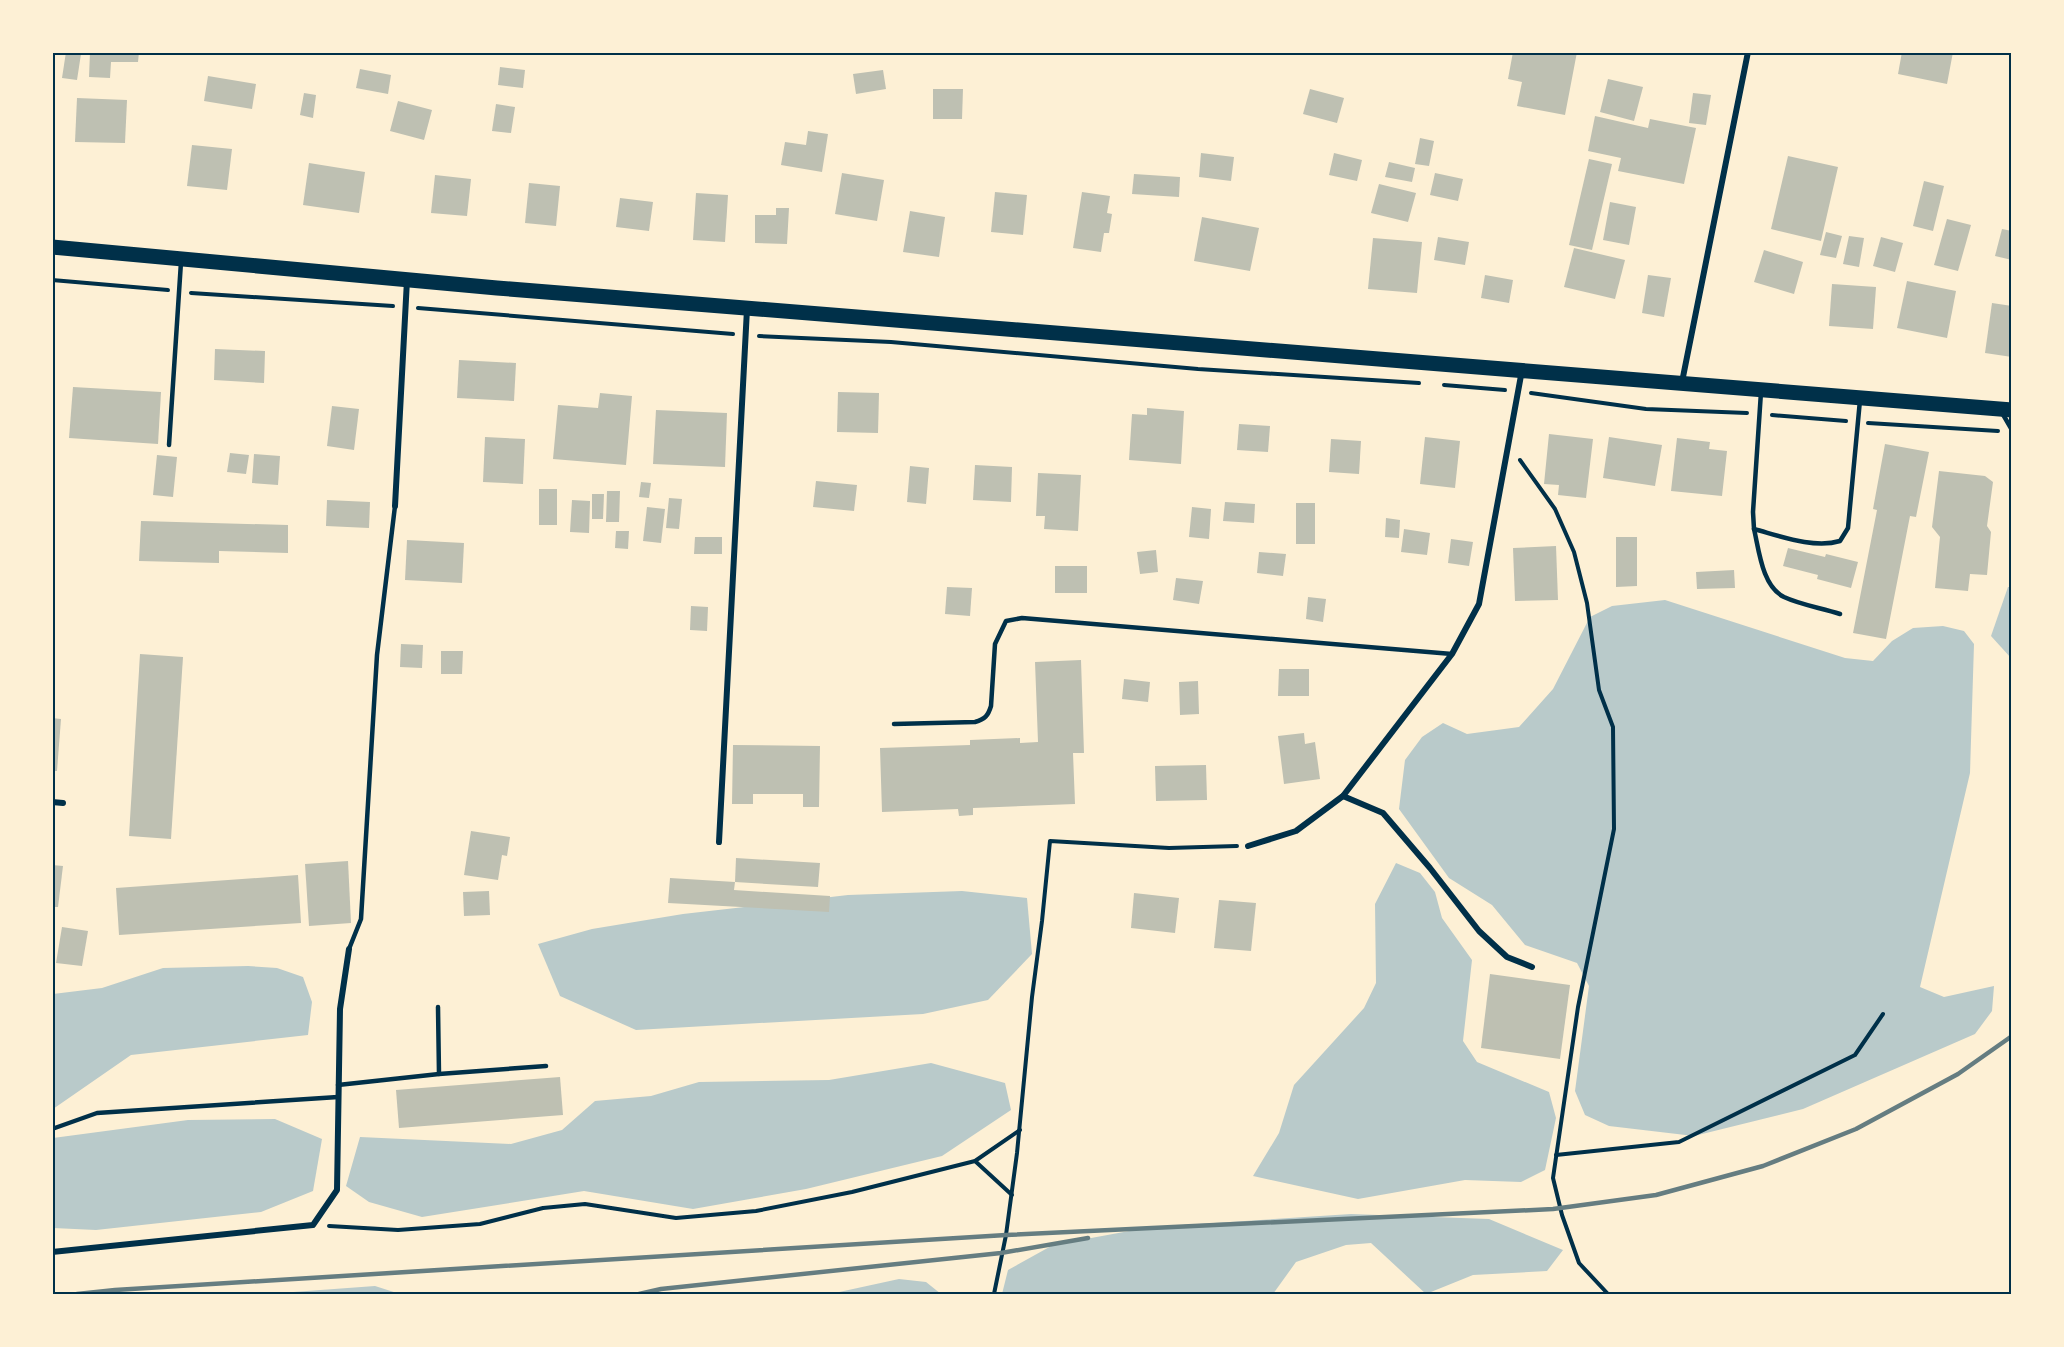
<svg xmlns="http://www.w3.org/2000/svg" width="2064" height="1347" font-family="Commissioner,sans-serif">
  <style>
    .green { fill: #b9caca }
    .building { fill: #bec0b2 }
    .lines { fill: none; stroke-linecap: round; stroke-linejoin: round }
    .path { stroke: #003049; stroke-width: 4 }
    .service { stroke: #003049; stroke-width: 4.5 }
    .minor { stroke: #003049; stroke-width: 6 }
    .primary { stroke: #003049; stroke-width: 15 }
    .rail { stroke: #657d81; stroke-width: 4.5 }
    .neatline { fill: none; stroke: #003049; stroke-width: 2 }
  </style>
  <rect width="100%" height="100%" fill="#fdf0d5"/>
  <g class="green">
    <polygon points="2008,587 2012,587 2011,658 1991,636"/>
    <polygon points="1665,600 1845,658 1873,661 1892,641 1913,628 1943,626 1964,631 1974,644 1970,773 1920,987 1944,997 1994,986 1992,1011 1975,1034 1803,1109 1694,1136 1609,1126 1585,1115 1575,1091 1589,986 1577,963 1525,945 1492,905 1449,878 1399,809 1405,760 1422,737 1443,723 1467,734 1519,727 1553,689 1590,617 1612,606"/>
    <polygon points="1396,863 1420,873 1435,892 1442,918 1472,960 1463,1041 1477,1062 1549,1092 1556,1118 1545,1170 1521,1182 1465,1180 1358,1199 1253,1176 1279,1133 1294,1085 1364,1008 1376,983 1375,904"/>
    <polygon points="962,891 1027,898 1032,954 988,1000 923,1014 636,1030 560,996 538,944 592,929 683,914 848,895"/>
    <polygon points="248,966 277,968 303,977 312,1002 308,1035 131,1055 53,1109 53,994 102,988 163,968"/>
    <polygon points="931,1063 1005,1083 1011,1110 942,1156 806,1189 693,1209 584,1191 422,1217 369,1202 346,1186 360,1137 511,1144 562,1130 595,1101 651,1096 699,1082 829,1080"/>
    <polygon points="275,1119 322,1139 313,1191 261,1212 96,1230 53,1228 53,1138 188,1120"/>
    <polygon points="1351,1214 1489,1219 1563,1250 1547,1271 1473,1275 1426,1294 1371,1243 1346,1245 1296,1262 1273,1294 1002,1294 1008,1270 1053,1245 1151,1227"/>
    <polygon points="899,1279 926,1282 941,1294 830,1294"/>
    <polygon points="375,1286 400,1294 266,1294"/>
  </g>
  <g class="building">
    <polygon points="66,52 81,54 77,80 62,78"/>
    <polygon points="90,52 139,52 138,62 111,62 110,78 89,77"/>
    <polygon points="1513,52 1577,52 1565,115 1517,106 1522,82 1508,79"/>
    <polygon points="1902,52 1953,52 1947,84 1898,74"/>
    <polygon points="500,67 525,70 523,88 498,85"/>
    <polygon points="360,69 391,75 388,94 356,88"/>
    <polygon points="883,70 886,89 856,94 853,74"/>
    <polygon points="208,76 256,84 252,109 204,101"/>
    <polygon points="1608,79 1643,87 1634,121 1600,112"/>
    <polygon points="933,89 963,89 962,119 933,119"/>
    <polygon points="1310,89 1344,98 1337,123 1303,114"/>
    <polygon points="304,93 316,95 313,118 300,115"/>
    <polygon points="1693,93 1711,95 1706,125 1689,123"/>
    <polygon points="77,98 127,100 125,143 75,142"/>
    <polygon points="398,101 432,110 424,140 390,131"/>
    <polygon points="496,104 515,107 511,133 492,131"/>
    <polygon points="1595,116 1648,128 1650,119 1696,128 1684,184 1618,171 1621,158 1588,151"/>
    <polygon points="808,131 828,134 822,172 781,165 785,142 806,145"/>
    <polygon points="1420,138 1434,141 1429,166 1415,164"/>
    <polygon points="192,145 232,149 227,190 187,186"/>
    <polygon points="1201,153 1234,157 1231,181 1199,177"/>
    <polygon points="1334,153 1362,160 1357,181 1329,175"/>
    <polygon points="1788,156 1838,167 1821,241 1771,229"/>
    <polygon points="1589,159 1612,164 1592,250 1569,245"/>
    <polygon points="1389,162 1415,168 1412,182 1385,177"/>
    <polygon points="309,163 365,172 359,213 303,205"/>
    <polygon points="842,173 884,180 877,221 835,214"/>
    <polygon points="1435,173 1463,179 1458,201 1430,195"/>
    <polygon points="1134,174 1180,177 1179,197 1132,194"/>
    <polygon points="435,175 471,179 467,216 431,213"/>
    <polygon points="1924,181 1944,186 1933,231 1913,226"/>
    <polygon points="529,183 560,186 556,226 525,223"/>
    <polygon points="1379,184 1416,193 1408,222 1371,213"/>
    <polygon points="995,192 1027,195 1023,235 991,232"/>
    <polygon points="1082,192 1110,196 1107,213 1112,214 1109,233 1104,233 1101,252 1073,248"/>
    <polygon points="696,193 728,195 725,242 693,240"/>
    <polygon points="620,198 653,202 649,231 616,227"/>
    <polygon points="1610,202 1636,207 1629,245 1603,240"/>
    <polygon points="776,208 789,208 787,244 755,243 755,215 776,215"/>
    <polygon points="910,211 945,217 939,257 903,252"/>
    <polygon points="1202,217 1259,228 1250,271 1194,261"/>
    <polygon points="1947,219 1971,225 1958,271 1934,265"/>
    <polygon points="2002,229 2012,231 2012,260 1995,256"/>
    <polygon points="1826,232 1842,236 1836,258 1820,255"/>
    <polygon points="1849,236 1864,238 1859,267 1843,264"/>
    <polygon points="1438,237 1469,242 1465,265 1434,260"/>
    <polygon points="1881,237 1903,243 1895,272 1873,266"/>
    <polygon points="1373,238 1422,242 1417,293 1368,289"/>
    <polygon points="1574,248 1625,260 1615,299 1564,287"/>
    <polygon points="1764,250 1803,262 1794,294 1754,282"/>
    <polygon points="1485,275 1513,280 1509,303 1481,298"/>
    <polygon points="1648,275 1671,278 1664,317 1642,313"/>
    <polygon points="1907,281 1956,291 1947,338 1897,328"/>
    <polygon points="1832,284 1876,287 1873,329 1829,326"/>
    <polygon points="1992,303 2012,306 2012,357 1985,353"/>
    <polygon points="215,349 265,351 264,383 214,380"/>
    <polygon points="459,360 516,363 514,401 457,398"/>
    <polygon points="73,387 161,392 158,444 69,438"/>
    <polygon points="838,392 879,393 878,433 837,432"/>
    <polygon points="600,393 632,396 626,465 553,459 558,405 598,408"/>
    <polygon points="332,406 359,409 354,450 327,446"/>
    <polygon points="1147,408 1184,411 1181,464 1129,460 1132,414 1147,415"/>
    <polygon points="656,410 727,413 725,467 653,464"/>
    <polygon points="1239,424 1270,426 1268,452 1237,450"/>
    <polygon points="1549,434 1593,439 1586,498 1558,495 1559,485 1544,484"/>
    <polygon points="485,437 525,439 523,484 483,482"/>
    <polygon points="1425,437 1460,441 1455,488 1420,484"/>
    <polygon points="1609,437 1662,445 1655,486 1603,478"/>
    <polygon points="1677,438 1710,442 1709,449 1727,451 1722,496 1671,491"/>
    <polygon points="1331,439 1361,441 1359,474 1329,472"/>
    <polygon points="1885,444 1929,452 1916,517 1910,516 1886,639 1853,633 1877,510 1873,509"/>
    <polygon points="230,453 249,455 246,474 227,472"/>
    <polygon points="254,454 280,456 278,485 252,483"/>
    <polygon points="157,455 177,457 173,497 153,495"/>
    <polygon points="975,465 1012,467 1011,502 973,500"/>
    <polygon points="910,466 929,468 926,504 907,502"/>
    <polygon points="1939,471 1985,476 1993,482 1987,526 1991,532 1987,575 1970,574 1968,591 1935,588 1940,537 1932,527"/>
    <polygon points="1038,473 1081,475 1078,531 1044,529 1045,516 1036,516"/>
    <polygon points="816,481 857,485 854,511 813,507"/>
    <polygon points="641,482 651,483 649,498 639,497"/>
    <rect x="539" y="489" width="18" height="36"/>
    <polygon points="607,491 620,491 619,522 606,522"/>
    <polygon points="592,494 604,494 603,519 592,519"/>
    <polygon points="669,498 682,499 679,529 666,528"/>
    <polygon points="327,500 370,502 369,528 326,526"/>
    <polygon points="572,500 590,501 589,533 570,532"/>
    <polygon points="1225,502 1255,504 1254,523 1223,521"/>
    <rect x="1296" y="503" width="19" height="41"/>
    <polygon points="647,507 665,509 661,543 643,541"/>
    <polygon points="1192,507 1211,509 1209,539 1189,537"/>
    <polygon points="1386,518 1400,520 1399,538 1385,537"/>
    <polygon points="141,521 288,525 288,553 219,551 219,563 139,561"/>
    <polygon points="1404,529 1430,533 1427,555 1401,552"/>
    <polygon points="616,531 629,531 628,549 615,548"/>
    <polygon points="695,537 722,537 722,554 694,554"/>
    <polygon points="1616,537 1637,537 1637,586 1616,587"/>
    <polygon points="1451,539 1473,542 1469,566 1448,563"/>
    <polygon points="407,540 464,543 462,583 405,580"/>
    <polygon points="1556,546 1558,600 1515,601 1513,548"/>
    <polygon points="1788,548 1825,557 1826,554 1858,562 1851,588 1817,579 1818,575 1783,566"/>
    <polygon points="1156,550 1158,572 1140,574 1137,552"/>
    <polygon points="1259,552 1286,554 1283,576 1257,573"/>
    <rect x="1055" y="566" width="32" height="27"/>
    <polygon points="1734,570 1735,588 1697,589 1696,572"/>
    <polygon points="1176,578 1203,581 1199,604 1173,600"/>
    <polygon points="947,587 972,588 970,616 945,614"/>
    <polygon points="1308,597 1326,599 1323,622 1306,619"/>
    <polygon points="691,606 708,607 707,631 690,630"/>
    <polygon points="401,644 423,645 422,668 400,667"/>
    <polygon points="441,651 463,651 462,674 441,674"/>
    <polygon points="140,654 183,657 171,839 129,836"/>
    <polygon points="1081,660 1084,753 1073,753 1075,804 973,808 973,815 959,816 958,809 882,812 880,748 970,745 970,740 1020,738 1020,743 1038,742 1035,662"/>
    <polygon points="1279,669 1309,669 1309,696 1278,696"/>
    <polygon points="1124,679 1150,682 1148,702 1122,699"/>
    <polygon points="1198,681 1199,714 1180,715 1179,682"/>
    <polygon points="52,718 61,719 57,771 52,771"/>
    <polygon points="1304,733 1305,744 1315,742 1320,779 1284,784 1278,736"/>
    <polygon points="733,745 820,746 819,807 803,807 803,794 753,794 753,804 732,804"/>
    <polygon points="1206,765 1207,800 1156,801 1155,766"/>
    <polygon points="471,831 510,837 507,856 502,855 498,880 464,875"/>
    <polygon points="736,858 820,863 818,887 735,882"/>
    <polygon points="348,861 351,923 309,926 305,864"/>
    <polygon points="52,865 63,866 58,907 52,907"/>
    <polygon points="298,875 301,923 119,935 116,888"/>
    <polygon points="670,878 735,882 734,890 830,896 829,912 668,903"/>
    <polygon points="489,891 490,915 464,916 463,892"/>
    <polygon points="1134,893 1179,898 1175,933 1131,928"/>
    <polygon points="1219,900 1256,903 1251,951 1214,948"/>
    <polygon points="62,927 88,931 82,966 56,963"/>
    <polygon points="1490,974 1570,985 1560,1059 1481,1048"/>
    <polygon points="560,1077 563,1115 399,1128 396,1090"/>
  </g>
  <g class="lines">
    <g class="path">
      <polyline points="52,280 168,290"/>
      <polyline points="191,293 393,306"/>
      <polyline points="418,308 733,334"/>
      <polyline points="759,336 891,342 1198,369 1419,383"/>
      <polyline points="1444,385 1505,390"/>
      <polyline points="1531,393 1646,409 1747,413"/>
      <polyline points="1772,415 1846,421"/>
      <polyline points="1868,423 1998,431"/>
      <polyline points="1520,460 1555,509 1574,552 1587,603 1599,690 1613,727 1614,829 1578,1007 1553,1178 1562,1215 1579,1263 1608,1294"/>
      <polyline points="1556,1155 1679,1142 1855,1055 1883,1014"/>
      <polyline points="975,1161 1012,1195"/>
      <polyline points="329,1226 398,1230 480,1224 543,1208 585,1204 676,1218 756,1211 852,1192 975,1161 1020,1130"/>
      <polyline points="994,1294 1006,1235 1017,1153 1032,997 1042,921 1050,841 1169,848 1237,846"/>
    </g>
    <g class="service">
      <path d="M1761,392L1753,512L1754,529C1780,536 1814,549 1840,541L1848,528L1860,400"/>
      <polyline points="2001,411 2012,430"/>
      <polyline points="169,445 181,262"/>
      <path d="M1754,529C1759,550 1762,586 1784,597C1801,605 1822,608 1840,614"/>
      <path d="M894,724L975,722C985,719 988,716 991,706L995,644L1006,621L1022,618L1452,654"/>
      <polyline points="349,949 361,919 377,655 395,506"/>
      <polyline points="439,1074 546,1066"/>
      <polyline points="338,1085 439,1074 438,1007"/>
      <polyline points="52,1129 97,1113 338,1097"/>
    </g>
    <g class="minor">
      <polyline points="1682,382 1748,52"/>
      <polyline points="395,506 407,280"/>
      <polyline points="1343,796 1383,813 1430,868 1479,931 1507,957 1532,967"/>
      <polyline points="52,802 63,803"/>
      <polyline points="719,842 747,309"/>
      <polyline points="1248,846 1296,831 1343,796 1452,654 1479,604 1522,370"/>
      <polyline points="52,1252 313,1225 337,1190 340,1009 349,949"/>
    </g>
    <polyline class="primary" points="52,247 497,288 2012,410"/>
    <g class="rail">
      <polyline points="77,1294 115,1290 1006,1235 1553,1209 1656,1195 1763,1166 1856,1129 1958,1074 2012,1036"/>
      <polyline points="639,1294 661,1289 1001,1253 1088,1238"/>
    </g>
  </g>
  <rect width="2064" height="1347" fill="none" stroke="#fdf0d5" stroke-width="108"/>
  <rect x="54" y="54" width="1956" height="1239" class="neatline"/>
</svg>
